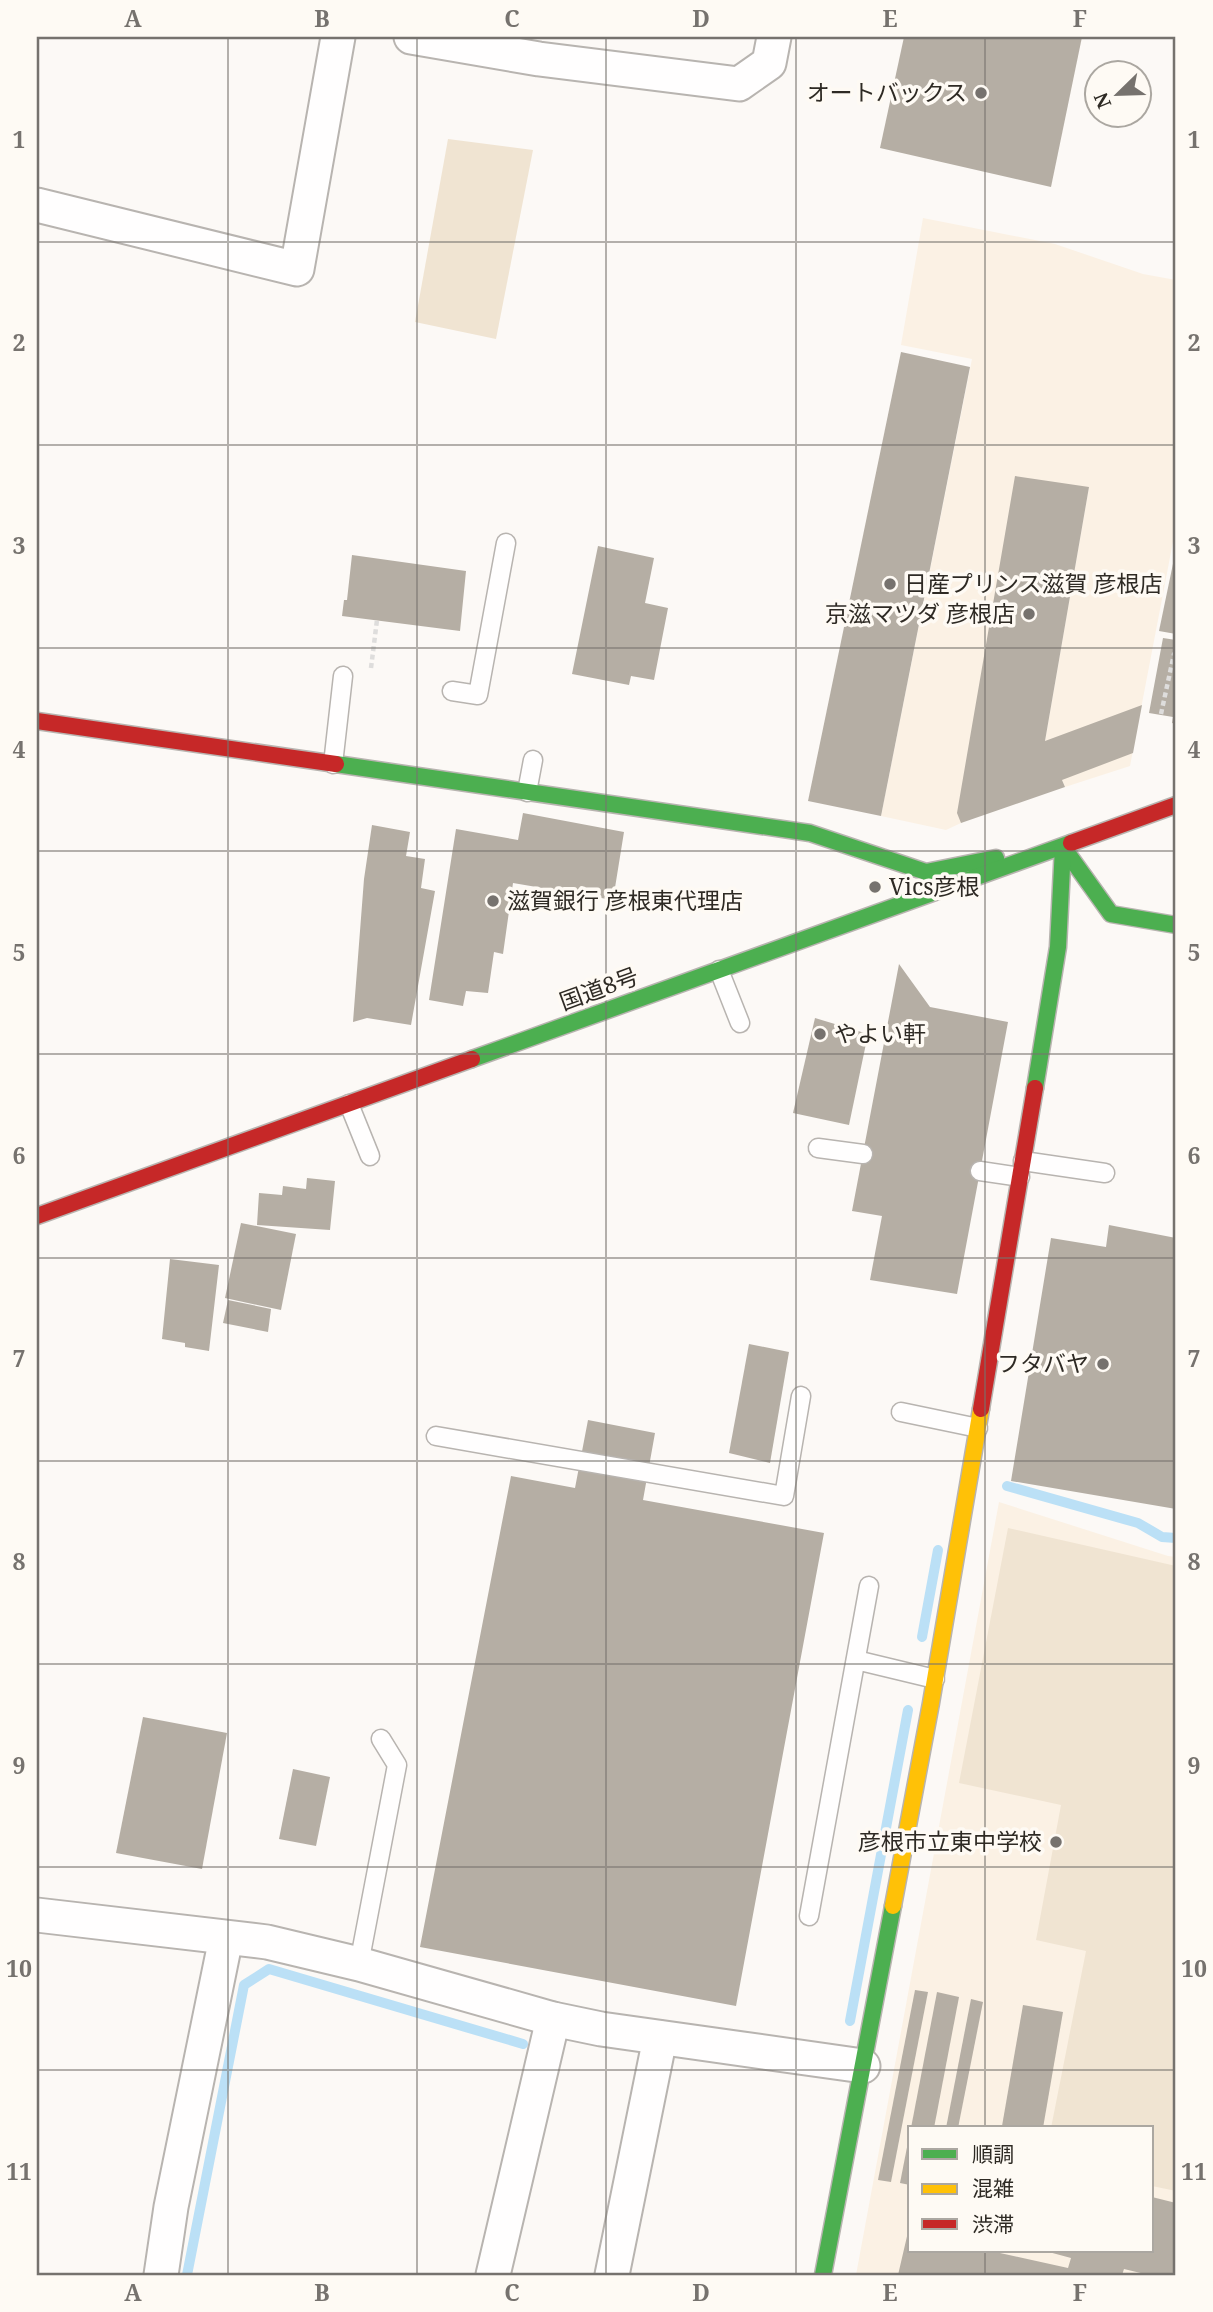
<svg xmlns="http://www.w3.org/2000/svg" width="1213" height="2312" font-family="'Noto Serif','Noto Sans JP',serif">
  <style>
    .built { fill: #fbf1e4; fill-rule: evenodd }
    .green { fill: #f0e4d2 }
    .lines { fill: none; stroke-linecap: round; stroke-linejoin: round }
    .stream { stroke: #bbe0f6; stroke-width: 10 }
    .building { fill: #b5aea4 }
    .lane-casing { stroke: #b8b4b0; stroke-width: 21 }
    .street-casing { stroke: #b8b4b0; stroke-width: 37 }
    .fast-casing { stroke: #b8b4b0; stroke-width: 19 }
    .slow-casing { stroke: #b8b4b0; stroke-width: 19 }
    .jam-casing { stroke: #b8b4b0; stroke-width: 19 }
    .path { stroke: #dedddc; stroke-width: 4.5; stroke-dasharray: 5 3.5; stroke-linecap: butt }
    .lane { stroke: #fffefe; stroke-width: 18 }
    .street { stroke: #fffefe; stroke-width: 33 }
    .fast { stroke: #4caf50; stroke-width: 16 }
    .slow { stroke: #ffc107; stroke-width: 16 }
    .jam { stroke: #c62828; stroke-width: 16 }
    .grid { fill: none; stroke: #76726e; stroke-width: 2; stroke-opacity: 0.55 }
    .poi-dot { fill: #76726e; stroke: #fefaf4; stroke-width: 2.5 }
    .labels { text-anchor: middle; stroke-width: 7; stroke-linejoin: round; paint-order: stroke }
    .poi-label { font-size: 23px; fill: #2e2a24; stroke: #fefaf4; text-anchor: end }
    .street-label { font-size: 23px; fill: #2e2a24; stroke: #fefaf4 }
    .neatline { fill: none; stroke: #76726e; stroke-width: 2.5 }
    .grid-label { font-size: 23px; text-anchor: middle; font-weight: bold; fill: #76726e }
  </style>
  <rect width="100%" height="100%" fill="#fcf9f6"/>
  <g class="built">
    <polygon points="923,218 1055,244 1143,274 1176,280 1176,526 1130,766 1065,787 1045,741 1089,487 961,823 946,830 881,816 972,359 901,345"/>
    <path d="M999,1502L1168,1556L1176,1557V2275H856ZM910,2128H1152V2251H910Z"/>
  </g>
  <g class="green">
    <polygon points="448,139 533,150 496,339 415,322"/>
    <polygon points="1008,1528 1176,1566 1176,2191 1152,2186 1152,2128 1051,2128 1086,1951 1036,1940 1061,1805 959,1783"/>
  </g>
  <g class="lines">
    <g class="stream">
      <polyline points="1007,1486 1138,1523 1162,1537 1176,1538"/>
      <polyline points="922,1637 938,1550"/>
      <polyline points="850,2021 908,1710"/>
      <polyline points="187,2275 244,1985 269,1969 523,2044"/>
    </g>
  </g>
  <g class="building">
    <polygon points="904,37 1082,37 1051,187 880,148"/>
    <polygon points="901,352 970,367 881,816 808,801"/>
    <polygon points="1015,476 1089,487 1045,741 1142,705 1133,753 1062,780 1065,787 961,823 957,813"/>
    <polygon points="598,546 654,558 645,603 668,608 654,680 631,676 629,685 572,674"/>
    <polygon points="1175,554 1176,554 1176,634 1159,631"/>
    <polygon points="352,555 466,571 460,631 342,616 344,600 347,600"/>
    <polygon points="1163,638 1176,640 1176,724 1172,723 1173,717 1149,713"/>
    <polygon points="523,813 624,832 613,900 513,883 503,954 494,952 488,993 466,991 463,1006 429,1000 456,829 518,840"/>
    <polygon points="372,825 410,832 406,856 425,859 421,888 435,891 411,1025 367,1018 353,1022 364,879"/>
    <polygon points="899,964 930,1007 1008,1022 957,1294 870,1280 882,1216 852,1211"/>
    <polygon points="815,1018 868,1034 849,1125 793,1113"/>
    <polygon points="307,1178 335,1181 330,1230 257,1225 259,1193 282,1195 283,1186 306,1189"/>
    <polygon points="241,1223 296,1234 281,1310 225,1298"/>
    <polygon points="1109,1225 1176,1238 1176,1509 1011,1481 1051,1238 1106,1247"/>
    <polygon points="170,1259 219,1265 209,1351 185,1347 185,1343 162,1339"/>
    <polygon points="228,1300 271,1309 268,1332 223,1323"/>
    <polygon points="749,1344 789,1352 770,1463 729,1453"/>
    <polygon points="588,1420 655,1433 643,1500 824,1533 736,2006 420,1947 511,1476 575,1488"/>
    <polygon points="143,1717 227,1733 202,1869 116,1853"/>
    <polygon points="293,1769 330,1777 316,1846 279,1839"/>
    <polygon points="915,1990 928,1992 891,2182 878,2180"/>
    <polygon points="937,1992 959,1997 934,2128 911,2128"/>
    <polygon points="971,1999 983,2002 958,2128 946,2128"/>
    <polygon points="1023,2005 1063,2012 1043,2128 1002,2126"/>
    <polygon points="909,2137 910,2138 910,2185 900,2183"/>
    <polygon points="1152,2197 1176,2203 1176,2275 1149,2275 1124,2269 1122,2275 898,2275 908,2232 910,2233 910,2251 991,2251 1068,2268 1071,2258 1045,2251 1152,2251"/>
  </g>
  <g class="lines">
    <defs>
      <g id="lane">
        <polyline points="452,691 478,695 506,543"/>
        <polyline points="333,764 343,676"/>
        <polyline points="527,792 533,760"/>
        <polyline points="719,970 740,1023"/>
        <polyline points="349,1104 370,1156"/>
        <polyline points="818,1148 863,1154"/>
        <polyline points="1023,1161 1105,1173"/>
        <polyline points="980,1171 1020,1177"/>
        <polyline points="901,1412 978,1428"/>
        <polyline points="436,1436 784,1496 801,1396"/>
        <polyline points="856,1660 935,1679"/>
        <polyline points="809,1916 869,1586"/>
        <polyline points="359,1964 397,1765 381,1739"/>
      </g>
      <g id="street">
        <polyline points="411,37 539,59 739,84 769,63 774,37"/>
        <polyline points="37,205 297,269 338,37"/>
        <polyline points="37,1915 267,1942 359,1964 553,2019 601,2029 863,2066"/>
        <polyline points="161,2275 171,2207 226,1938"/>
        <polyline points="493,2275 553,2019"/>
        <polyline points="612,2275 660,2038"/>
      </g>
      <g id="fast">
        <polyline points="336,764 810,833 926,872 996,858"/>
        <polyline points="1063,847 1111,914 1176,925"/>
        <polyline points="472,1059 1071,843"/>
        <polyline points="1035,1088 1058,947 1063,847"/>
        <polyline points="823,2275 893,1906"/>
      </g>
      <polyline id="slow" points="893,1906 931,1703 981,1409"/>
      <g id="jam">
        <polyline points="37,721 336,764"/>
        <polyline points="1071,843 1176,805"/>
        <polyline points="37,1216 472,1059"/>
        <polyline points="981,1409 1035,1088"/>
      </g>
    </defs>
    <use href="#lane" class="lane-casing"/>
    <use href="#street" class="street-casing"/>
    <use href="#fast" class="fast-casing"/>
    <use href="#slow" class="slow-casing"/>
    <use href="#jam" class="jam-casing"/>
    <g class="path">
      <polyline points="371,668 377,620"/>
      <polyline points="1161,714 1174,654 1176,654"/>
    </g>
    <use href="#lane" class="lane"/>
    <use href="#street" class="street"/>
    <use href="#fast" class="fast"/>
    <use href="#slow" class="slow"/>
    <use href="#jam" class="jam"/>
  </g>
  <path class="grid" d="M228,37V2275M417,37V2275M606,37V2275M796,37V2275M985,37V2128M37,242H1176M37,445H1176M37,648H1176M37,851H1176M37,1054H1176M37,1258H1176M37,1461H1176M37,1664H1176M37,1867H1176M37,2070H1176M985,2251V2275"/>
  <g class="poi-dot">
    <circle cx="981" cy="93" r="7"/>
    <circle cx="890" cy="584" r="7"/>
    <circle cx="1029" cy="614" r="7"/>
    <circle cx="875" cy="887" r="7"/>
    <circle cx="493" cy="901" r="7"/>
    <circle cx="820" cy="1034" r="7"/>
    <circle cx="1103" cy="1364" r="7"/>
    <circle cx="1056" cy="1842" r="7"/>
  </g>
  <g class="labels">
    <g class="poi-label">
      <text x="967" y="101">オートバックス</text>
      <text x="904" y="592" text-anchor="start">日産プリンス滋賀 彦根店</text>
      <text x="1015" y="622">京滋マツダ 彦根店</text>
      <text x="889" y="895" text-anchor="start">Vics彦根</text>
      <text x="507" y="909" text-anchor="start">滋賀銀行 彦根東代理店</text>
      <text x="834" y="1042" text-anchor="start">やよい軒</text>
      <text x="1089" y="1372">フタバヤ</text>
      <text x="1042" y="1850">彦根市立東中学校</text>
    </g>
    <g class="street-label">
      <text transform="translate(599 989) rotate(-20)" y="8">国道8号</text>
    </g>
  </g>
  <rect width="1213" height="2312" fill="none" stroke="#fefaf4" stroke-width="77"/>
  <rect x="908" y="2126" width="245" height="126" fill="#fefaf4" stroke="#aba7a1" stroke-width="2"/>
  <rect x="922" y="2149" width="35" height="10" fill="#4caf50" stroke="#aba7a1" stroke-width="2"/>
  <text x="972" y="2162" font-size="21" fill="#2e2a24">順調</text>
  <rect x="922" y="2184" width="35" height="10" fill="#ffc107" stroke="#aba7a1" stroke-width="2"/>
  <text x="972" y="2196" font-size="21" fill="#2e2a24">混雑</text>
  <rect x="922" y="2219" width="35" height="10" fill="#c62828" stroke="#aba7a1" stroke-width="2"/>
  <text x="972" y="2232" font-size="21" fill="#2e2a24">渋滞</text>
  <g transform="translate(1118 94) rotate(247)"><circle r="33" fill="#fefaf4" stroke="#aba7a1" stroke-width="2"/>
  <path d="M0-5L12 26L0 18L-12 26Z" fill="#76726e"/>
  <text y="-10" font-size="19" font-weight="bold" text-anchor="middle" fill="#2e2a24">N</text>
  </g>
  <rect x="38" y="38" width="1136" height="2236" class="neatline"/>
  <g class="grid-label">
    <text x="133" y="27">A</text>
    <text x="322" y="27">B</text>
    <text x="512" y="27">C</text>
    <text x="701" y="27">D</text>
    <text x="890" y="27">E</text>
    <text x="1080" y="27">F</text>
    <text x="19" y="148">1</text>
    <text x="1194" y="148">1</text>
    <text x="19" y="351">2</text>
    <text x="1194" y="351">2</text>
    <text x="19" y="554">3</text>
    <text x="1194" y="554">3</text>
    <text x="19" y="758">4</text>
    <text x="1194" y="758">4</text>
    <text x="19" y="961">5</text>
    <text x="1194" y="961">5</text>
    <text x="19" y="1164">6</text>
    <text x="1194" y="1164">6</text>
    <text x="19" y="1367">7</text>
    <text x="1194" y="1367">7</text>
    <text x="19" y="1570">8</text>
    <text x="1194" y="1570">8</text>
    <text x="19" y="1774">9</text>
    <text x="1194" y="1774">9</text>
    <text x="19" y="1977">10</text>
    <text x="1194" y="1977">10</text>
    <text x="19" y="2180">11</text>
    <text x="1194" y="2180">11</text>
    <text x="133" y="2301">A</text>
    <text x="322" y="2301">B</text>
    <text x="512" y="2301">C</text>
    <text x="701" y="2301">D</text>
    <text x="890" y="2301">E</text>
    <text x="1080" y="2301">F</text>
  </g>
</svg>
